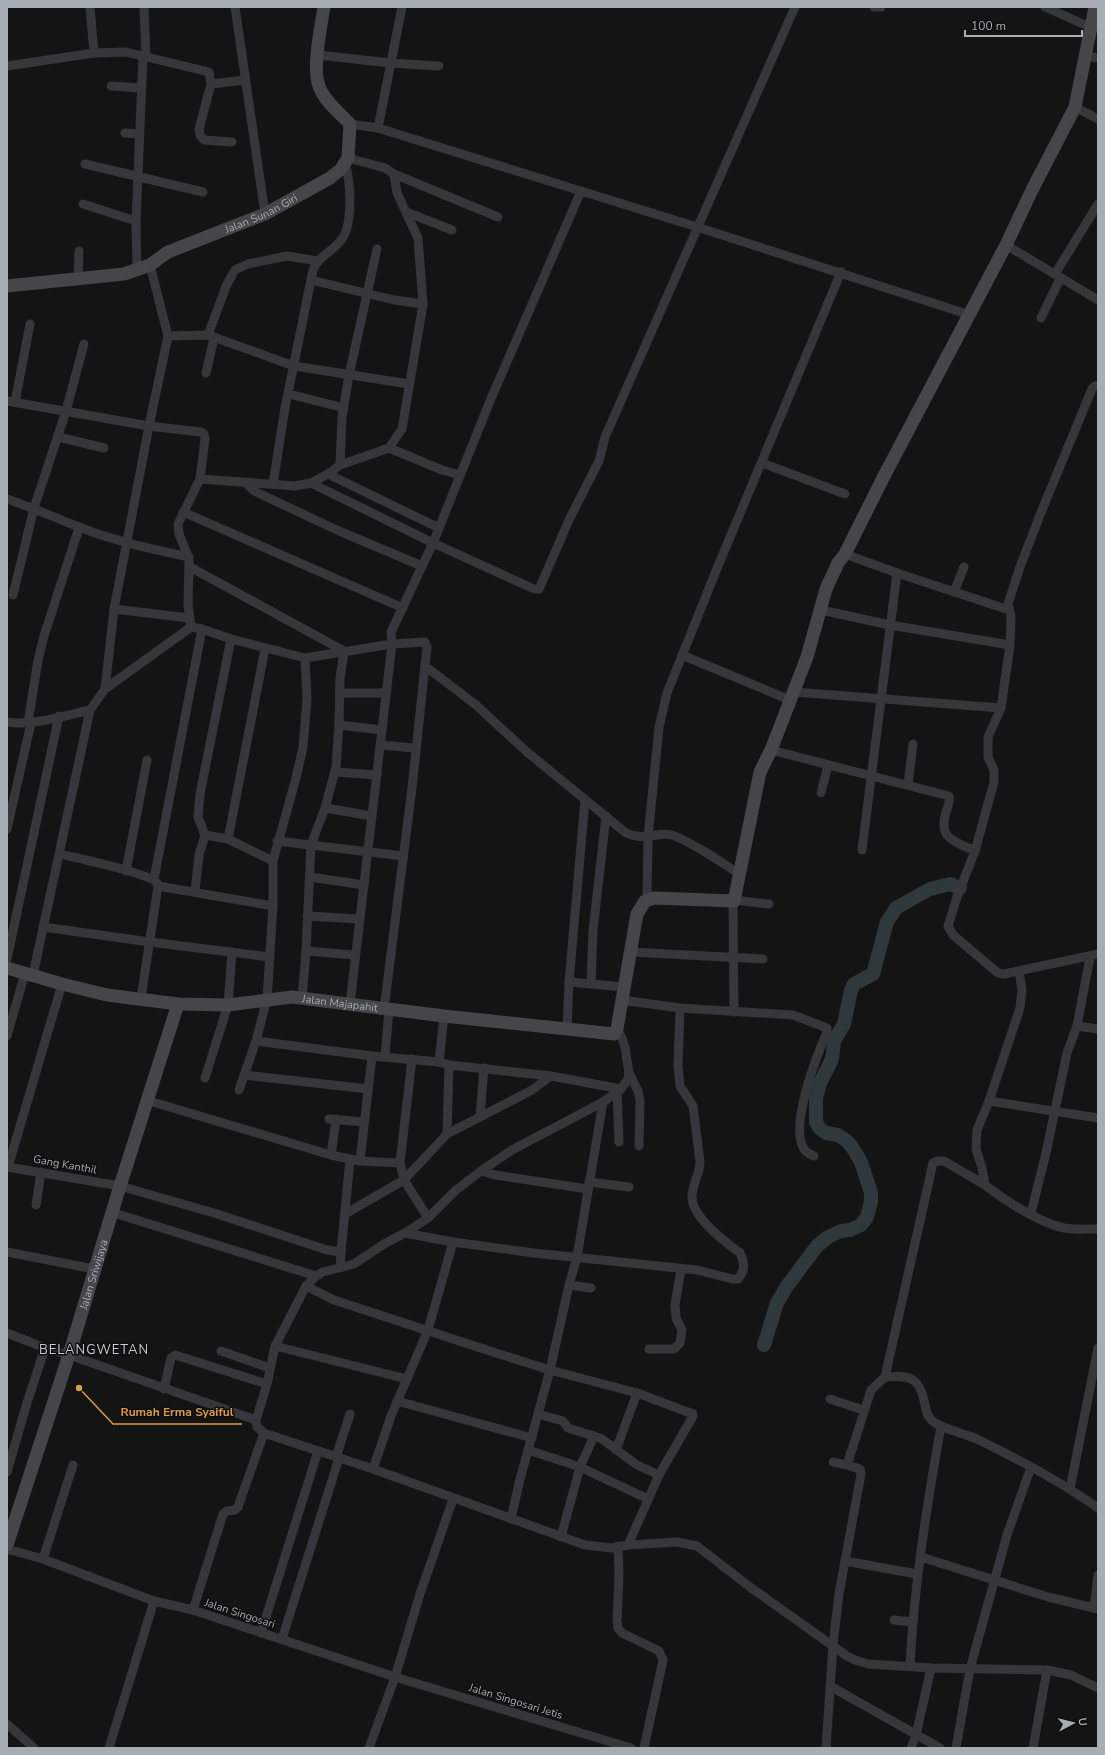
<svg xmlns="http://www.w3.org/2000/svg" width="1105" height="1755" font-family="'Nunito Sans',sans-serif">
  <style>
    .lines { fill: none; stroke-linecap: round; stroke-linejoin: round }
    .river { stroke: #2f383d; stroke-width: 14 }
    .street { stroke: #36373a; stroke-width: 9 }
    .secondary { stroke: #44464a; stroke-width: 13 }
    .labels { text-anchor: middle; stroke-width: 3; stroke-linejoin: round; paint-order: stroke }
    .street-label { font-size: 11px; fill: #a7adb4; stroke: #0f0f10 }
    .quarter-label { font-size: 13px; letter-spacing: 1px; fill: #c8cbd1; stroke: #0f0f10 }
    .leader { fill: none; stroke: #db9a47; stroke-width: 1.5 }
    .callout-dot { fill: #db9a47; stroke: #0f0f10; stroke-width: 1.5 }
    .callout-label { font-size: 12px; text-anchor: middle; font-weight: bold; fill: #db9a47; stroke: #0f0f10; stroke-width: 3; stroke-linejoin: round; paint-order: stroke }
  </style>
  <rect width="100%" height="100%" fill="#141415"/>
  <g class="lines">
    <polyline class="river" points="764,1345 777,1303 787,1286 817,1246 828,1237 841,1231 850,1230 861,1225 867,1217 871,1202 871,1193 861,1162 852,1147 847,1141 838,1135 826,1133 820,1129 816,1122 816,1098 820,1083 832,1059 834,1041 844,1024 851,990 854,984 873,974 887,922 896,908 930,889 950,884 960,888"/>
    <g class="street">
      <polyline points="90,7 94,53 126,52 209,72 211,84 199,129 200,135 204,140 232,142"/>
      <polyline points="144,7 146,57"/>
      <polyline points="235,7 265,214"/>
      <polyline points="874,7 881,7"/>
      <polyline points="1045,7 1090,27"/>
      <polyline points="318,55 390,63 439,66"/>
      <polyline points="1085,56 1098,58"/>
      <polyline points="7,66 94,53"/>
      <polyline points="211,84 245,80"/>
      <polyline points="111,86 141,88"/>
      <polyline points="1075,107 1098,119"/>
      <polyline points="350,124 378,128 697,227 970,315"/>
      <polyline points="378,128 402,7"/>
      <polyline points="125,133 139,134"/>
      <path d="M348,158L385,168L394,174L397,193L418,238L423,304L402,429L389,448L340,465L328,474L311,483L295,486L200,479L178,524L179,534L189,559L188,605L191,627L202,629L231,639L305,658L392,644L425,642L427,647L425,666L476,705L527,752L626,833C646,842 658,831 672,835C693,842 720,862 740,874"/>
      <polyline points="85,164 203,192"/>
      <polyline points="394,174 498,217"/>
      <polyline points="83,204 136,221"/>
      <polyline points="406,212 452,230"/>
      <polyline points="1006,245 1098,300"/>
      <polyline points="137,270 136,221 143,57"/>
      <polyline points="1055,274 1098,204"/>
      <polyline points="78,280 79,251"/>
      <polyline points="311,280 394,300 423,304"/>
      <polyline points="1041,318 1060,279"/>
      <polyline points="208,335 227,284 235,270 248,264 287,256 318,261"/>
      <polyline points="168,336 208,335 294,366 409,384"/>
      <polyline points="206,373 214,338"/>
      <polyline points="289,394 344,408"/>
      <polyline points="7,401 149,426 201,432 204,434 205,439 200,479"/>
      <polyline points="15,402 30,324"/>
      <polyline points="58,437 104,448"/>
      <polyline points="389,448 442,470 460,475"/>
      <polyline points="762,463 845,494"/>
      <polyline points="340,465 342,417 349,375 377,249"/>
      <polyline points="328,474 439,528"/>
      <polyline points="245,482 254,491 339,531 422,566"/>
      <polyline points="311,483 433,543 534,589 539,589 569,520 599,461 605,437 795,7"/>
      <path d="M273,484L285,408L313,270C318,256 334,251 342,239C353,223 351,182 345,164"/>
      <path d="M7,499C32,507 55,518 79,527C114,541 152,549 189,557"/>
      <polyline points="183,512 403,608"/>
      <polyline points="845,554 897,573 1009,610"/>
      <polyline points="190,567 344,651 340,679 339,725 336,767 325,808 311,845 306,951 302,998"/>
      <polyline points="954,592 964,567"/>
      <polyline points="13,595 34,508 66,411 84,344"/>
      <polyline points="114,609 189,618"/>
      <polyline points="821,610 890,625 1010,645 1011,616 1008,604 1020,567 1042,510 1092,389 1095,386 1098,386"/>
      <polyline points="231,639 200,794 198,817 205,835 228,839 273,861"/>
      <polyline points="682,655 790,700"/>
      <polyline points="105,689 114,609 149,426 168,336 150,265"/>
      <polyline points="794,692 1001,708 988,737 988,757 994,770 994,782 975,851"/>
      <polyline points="341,693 386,693"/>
      <polyline points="1001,708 1010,645"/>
      <path d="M7,722C32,726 64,716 90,710"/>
      <polyline points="28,723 38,660 44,636 79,528"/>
      <polyline points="339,725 382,730"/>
      <polyline points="380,745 415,748"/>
      <path d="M771,750L949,796C950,801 948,807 946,812C938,839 954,841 975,851L957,897L948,926L953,935L998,973L1004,974L1098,954"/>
      <polyline points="335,772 377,775"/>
      <polyline points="908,784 913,744"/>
      <polyline points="821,793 828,765"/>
      <polyline points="325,808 372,816"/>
      <polyline points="7,829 31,723"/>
      <polyline points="228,839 265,649"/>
      <polyline points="277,841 403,856"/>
      <polyline points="862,850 897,573"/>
      <path d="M60,854C76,858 149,873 157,883"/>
      <polyline points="126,871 147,760"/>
      <polyline points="310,877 364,885"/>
      <polyline points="154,879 202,629"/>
      <polyline points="195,891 199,855 205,835"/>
      <polyline points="647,899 648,837 659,727 667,693 718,566 841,272"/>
      <polyline points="734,900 769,904"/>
      <polyline points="733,902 734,1012"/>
      <polyline points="307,916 359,919"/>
      <polyline points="43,927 150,942 270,957"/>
      <polyline points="306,951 355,955"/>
      <polyline points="630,952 763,959"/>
      <polyline points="7,959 59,716"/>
      <path d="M1019,971L1022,990L1020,1008L989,1101L977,1130L976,1149L982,1168L985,1185C1004,1200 1040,1223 1064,1228C1075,1230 1087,1229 1098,1229"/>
      <polyline points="33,975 90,710 105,689 191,627"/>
      <polyline points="569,982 624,987"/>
      <polyline points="591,984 593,931 606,816"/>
      <polyline points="141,998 158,886 273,906"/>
      <path d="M621,1000L680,1008L793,1015L827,1028V1032C817,1055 789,1126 804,1149C806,1153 811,1154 814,1156"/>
      <polyline points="350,1004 392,644 391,632 433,543 490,401 581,191"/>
      <polyline points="384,1009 412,788 425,666"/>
      <polyline points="1077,1026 1098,1029"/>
      <polyline points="567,1029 569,982 585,800"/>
      <polyline points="617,1029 621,1036 625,1047 629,1073 638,1091 640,1101 639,1146"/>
      <polyline points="7,1036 25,973"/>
      <polyline points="256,1041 372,1056 439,1062 449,1065 551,1076 621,1089 628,1079 629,1073"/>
      <polyline points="385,1056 389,1010"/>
      <polyline points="439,1062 444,1016"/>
      <polyline points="244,1075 368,1089"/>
      <polyline points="205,1078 228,1005 232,952"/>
      <polyline points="239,1090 256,1041 267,999 273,906 273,861 296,778 303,747 307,699 305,658"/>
      <polyline points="617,1091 619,1142"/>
      <polyline points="146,1100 331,1155 360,1161 400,1163 404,1180 428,1218"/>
      <polyline points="989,1101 1098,1118"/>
      <polyline points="480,1117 484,1068"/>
      <polyline points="329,1119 364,1122"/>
      <polyline points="447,1134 449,1065"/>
      <polyline points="331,1155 336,1119"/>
      <polyline points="360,1161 372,1056"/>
      <polyline points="400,1163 412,1059"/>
      <polyline points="7,1167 120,1186 214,1213 327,1250 341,1252 340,1268"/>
      <polyline points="8,1167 62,984"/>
      <polyline points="481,1171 495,1175 588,1189"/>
      <polyline points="589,1182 629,1187"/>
      <polyline points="36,1205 41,1172"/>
      <polyline points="111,1212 316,1276"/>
      <polyline points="1031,1213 1046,1153 1067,1053 1077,1026 1090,957"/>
      <polyline points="345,1214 404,1180 447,1134 532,1090 551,1076"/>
      <path d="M405,1233L453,1242L534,1253L697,1270L732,1279H738C745,1271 745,1262 740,1253C725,1242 690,1216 692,1195C693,1183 700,1173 700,1162L693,1106L680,1086L678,1065L680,1008"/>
      <polyline points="7,1252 94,1269"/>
      <polyline points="341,1252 350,1159"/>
      <polyline points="569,1285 591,1288"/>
      <polyline points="306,1286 334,1300 496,1353 550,1370 637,1393 693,1414 693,1416 659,1475 628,1545"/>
      <polyline points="7,1333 45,1348 69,1355 256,1420 257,1427 264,1433 373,1469 585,1545 612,1548 628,1545 677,1542 697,1546 750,1587 847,1656 855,1660 868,1664 931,1668 1047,1670 1071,1675 1098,1688"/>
      <polyline points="275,1346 407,1379"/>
      <polyline points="649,1349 674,1349 680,1343 682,1330 676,1318 675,1305 681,1269"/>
      <polyline points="221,1351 270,1368"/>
      <path d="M885,1377C910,1375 920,1377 925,1405C927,1412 927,1418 935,1423C947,1430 963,1433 977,1439C1018,1459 1060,1481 1098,1508"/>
      <polyline points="164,1389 171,1358 175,1355 267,1384"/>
      <polyline points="830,1399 863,1410"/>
      <polyline points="397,1401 532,1438"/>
      <polyline points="538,1414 563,1421 568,1428 594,1436"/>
      <polyline points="256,1420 267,1384 275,1346 306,1286 316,1276 323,1272 354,1264 384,1244 405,1233 428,1218 456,1190 481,1171 512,1150 603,1102"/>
      <polyline points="528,1450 580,1467 648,1499"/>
      <polyline points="616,1450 637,1393"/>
      <polyline points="336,1457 350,1414"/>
      <polyline points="833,1462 847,1465"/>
      <polyline points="373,1469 391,1416 428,1330 453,1242"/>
      <polyline points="7,1472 26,1406 45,1348"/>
      <polyline points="1070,1489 1098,1348"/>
      <polyline points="511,1519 519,1483 550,1370 569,1285 577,1257 603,1102 621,1089"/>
      <polyline points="561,1537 580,1467 594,1436 602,1439 637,1465 659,1475"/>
      <polyline points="618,1546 619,1575 617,1621 618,1628 622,1633 659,1651 663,1660 644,1748"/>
      <polyline points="7,1549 43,1559 154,1601 193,1610 395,1677 631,1748"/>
      <polyline points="921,1557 1048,1597 1098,1609"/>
      <polyline points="43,1559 73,1465"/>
      <polyline points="845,1561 917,1574"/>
      <polyline points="1094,1608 1098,1575"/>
      <polyline points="193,1610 223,1514 227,1511 235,1510 238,1507 264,1433"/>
      <polyline points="894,1620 912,1622"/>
      <polyline points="261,1633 318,1451"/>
      <polyline points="282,1639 339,1458"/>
      <path d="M910,1666C914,1585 927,1505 941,1426"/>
      <polyline points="830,1686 940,1748"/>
      <polyline points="7,1724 34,1748"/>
      <polyline points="109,1748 154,1601"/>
      <polyline points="369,1748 395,1677 420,1594 453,1499"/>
      <polyline points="826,1748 833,1645 839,1594 861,1474 860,1469 847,1465 871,1390 885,1377 933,1163 938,1161 944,1161 985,1185"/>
      <polyline points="911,1748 916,1735 931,1668"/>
      <polyline points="956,1748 970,1669 1007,1535 1031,1467"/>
      <polyline points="1033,1748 1047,1670"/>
    </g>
    <g class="secondary">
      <path id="s1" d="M7,286L124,274L150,265L168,252L265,214L330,178L341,169L348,158L350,124C340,113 324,101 319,86C312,69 321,26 324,7"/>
      <path id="s2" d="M7,968L62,984L107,995L178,1004L228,1005L292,997L444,1016L614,1034L617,1029L637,914L645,901L654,898L734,901L760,772L771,750L807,657L826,589L838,563L845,554L883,478L1006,245L1032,190L1075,107L1095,7"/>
      <path id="s3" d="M7,1545L69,1355L120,1186L178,1004"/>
    </g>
  </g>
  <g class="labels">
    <g class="street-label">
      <text dy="4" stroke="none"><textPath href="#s1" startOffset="268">Jalan Sunan Giri</textPath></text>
      <text dy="4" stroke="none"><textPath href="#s2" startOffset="338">Jalan Majapahit</textPath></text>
      <text transform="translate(65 1164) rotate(10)" y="4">Gang Kanthil</text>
      <text dy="4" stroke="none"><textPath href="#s3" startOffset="284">Jalan Sriwijaya</textPath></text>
      <text transform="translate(240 1613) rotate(18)" y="4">Jalan Singosari</text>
      <text transform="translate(516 1701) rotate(17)" y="4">Jalan Singosari Jetis</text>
    </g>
    <g class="quarter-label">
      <text x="94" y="1354">BELANGWETAN</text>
    </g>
  </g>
  <path class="leader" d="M79 1388L113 1424H242"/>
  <circle class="callout-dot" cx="79" cy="1388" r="4"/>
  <g class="callout-label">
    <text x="177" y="1416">Rumah Erma Syaiful</text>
  </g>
  <rect width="1105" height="1755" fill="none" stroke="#a7adb4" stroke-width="16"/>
  <g transform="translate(1073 1723) rotate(83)" stroke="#0f0f10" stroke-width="3" paint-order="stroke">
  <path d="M0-3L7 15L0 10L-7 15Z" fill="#a7adb4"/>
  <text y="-6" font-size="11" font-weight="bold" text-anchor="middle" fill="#a7adb4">U</text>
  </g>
  <path d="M965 30v6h117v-6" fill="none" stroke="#a7adb4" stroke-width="2"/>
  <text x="971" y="30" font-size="12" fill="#a7adb4" stroke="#0f0f10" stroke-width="3" paint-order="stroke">100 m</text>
</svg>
